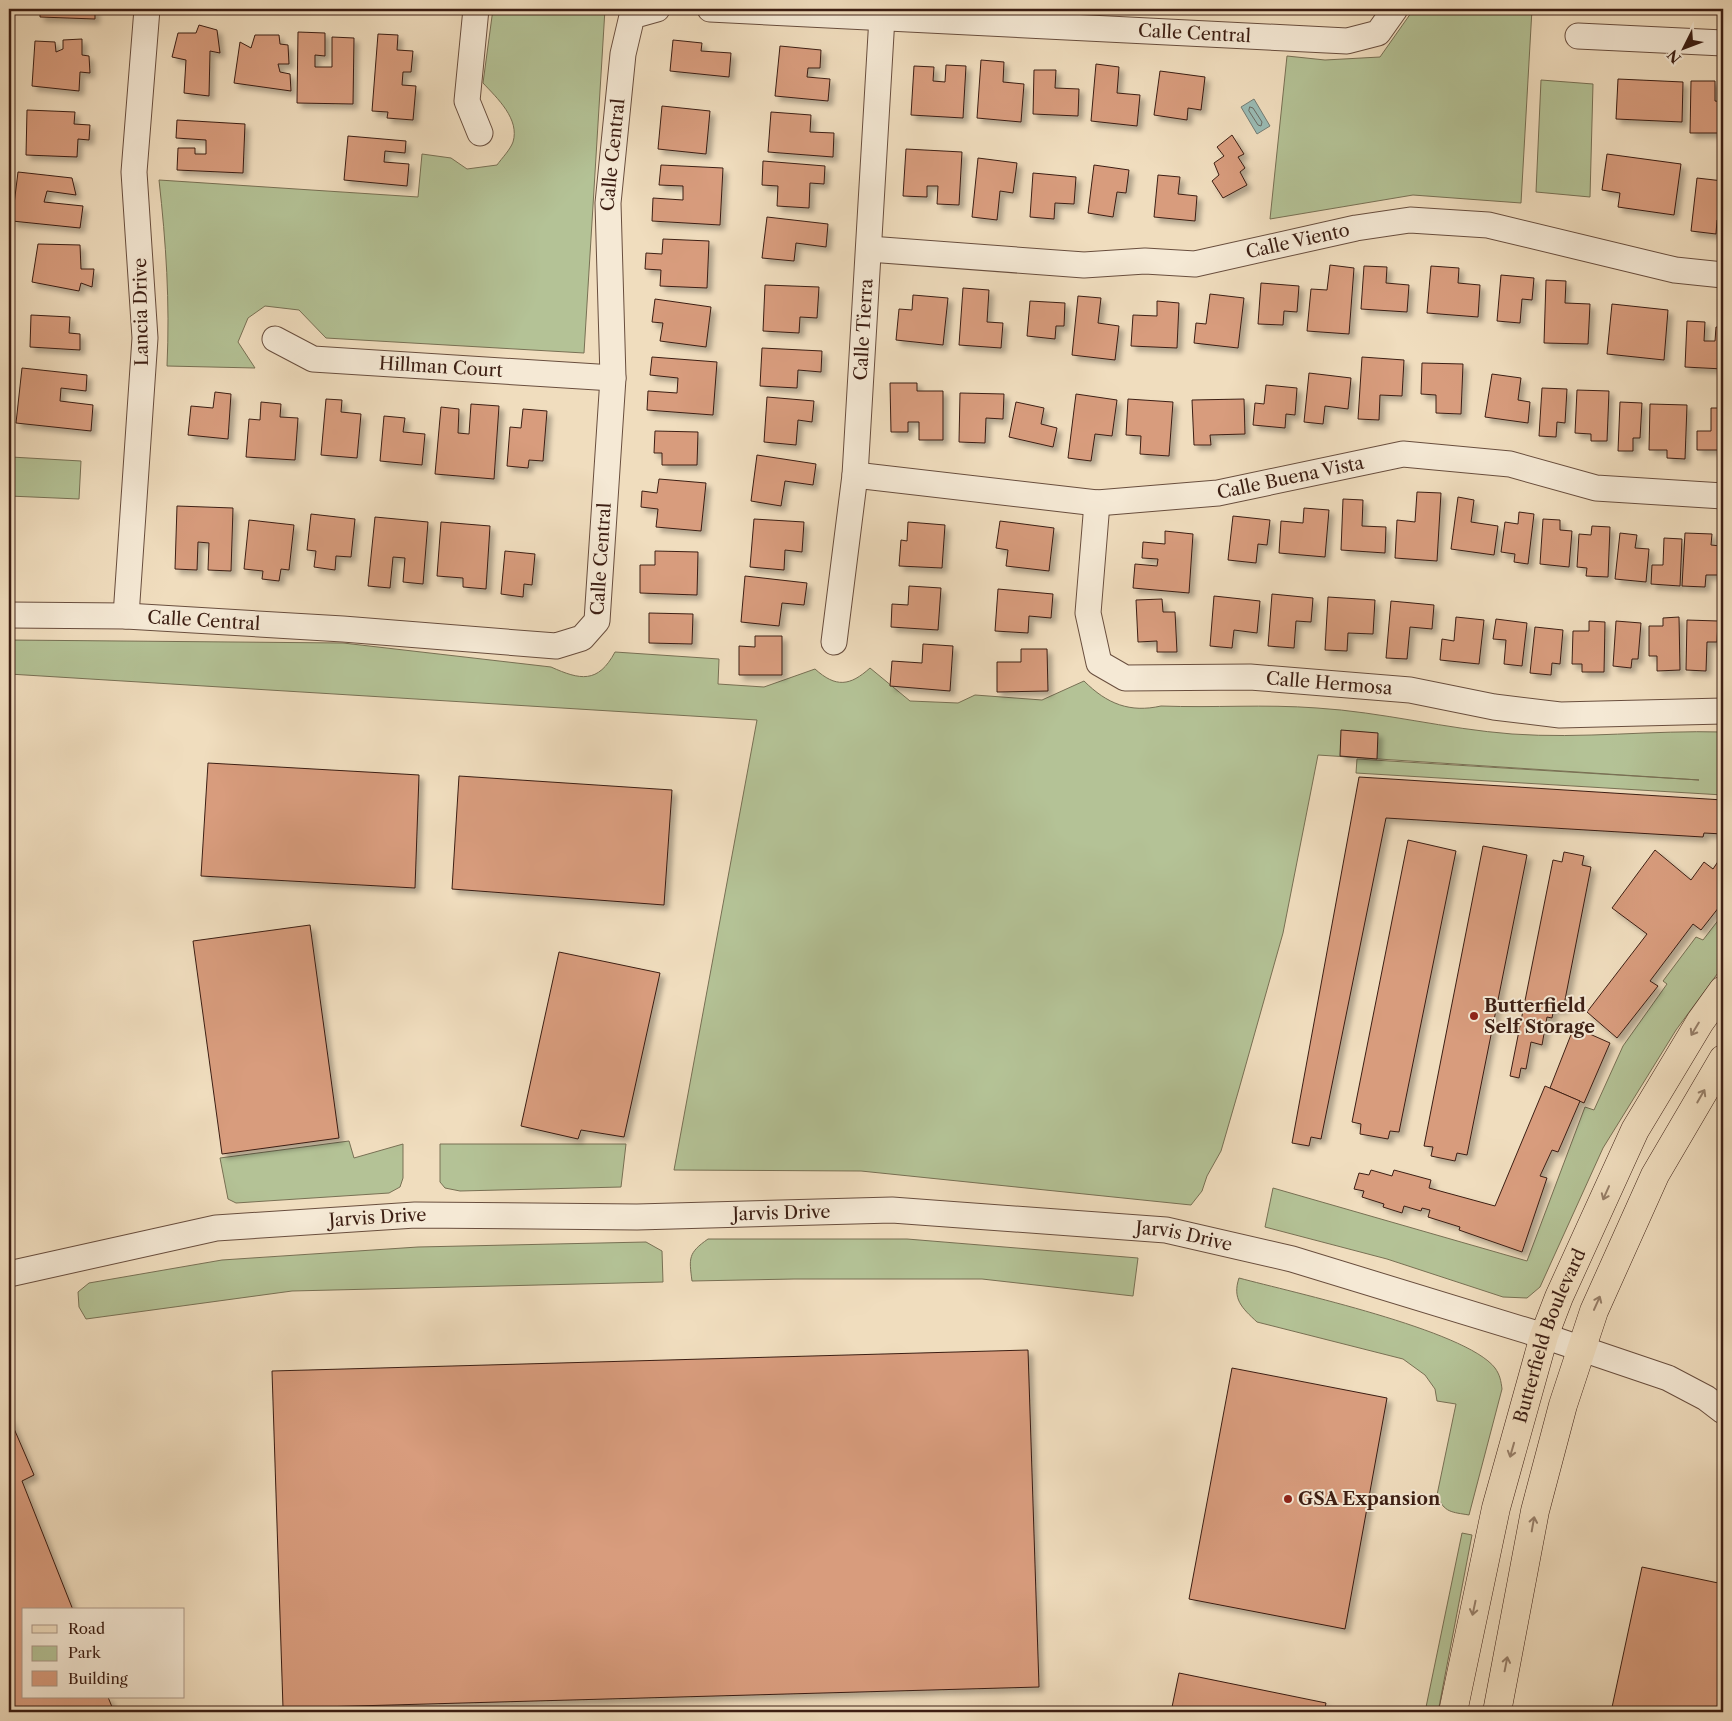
<svg xmlns="http://www.w3.org/2000/svg" width="1732" height="1721" font-family="'Libre Caslon Text',serif">
  <style>
    .green { fill: #b4c296; stroke: #787054 }
    .water { fill: #9abbb4; stroke: #747c74 }
    .lines { fill: none; stroke-linecap: round; stroke-linejoin: round }
    .shore { stroke: #6b6c64; stroke-width: 1 }
    .building { fill: #d89c7d; stroke: #3c1e13; filter: url(#shadow) }
    .street-casing { stroke: #694e3e; stroke-width: 27 }
    .primary-casing { stroke: #3c1e13; stroke-width: 29 }
    .street { stroke: #f5e9d5; stroke-width: 25 }
    .primary { stroke: #f0ddbe; stroke-width: 28 }
    .oneway { stroke: #967e68 }
    .poi-dot { fill: #8f2418; stroke: #f5e9d5; stroke-width: 2 }
    .labels { text-anchor: middle; stroke-width: 4; stroke-linejoin: round; paint-order: stroke }
    .street-label { font-size: 18px; fill: #3c1e13; stroke: #f5e9d5 }
    .poi-label { font-size: 18px; font-weight: bold; fill: #3c1e13; stroke: #f5e9d5; text-anchor: start }
  </style>
  <defs>
    <filter id="shadow"><feDropShadow dx="4.5" dy="4.5" stdDeviation="2.5" flood-color="#0004"/></filter>
  </defs>
  <rect width="100%" height="100%" fill="#f0ddbe"/>
  <filter id="stains"><feTurbulence type="fractalNoise" baseFrequency=".004" numOctaves="4"/><feColorMatrix values="0 0 0 0 .2 0 0 0 0 .09 0 0 0 0 .02 0 0 0 .5 -.17"/></filter>
  <radialGradient id="worn" r=".72"><stop offset=".6" stop-color="#630" stop-opacity="0"/><stop offset="1" stop-color="#630" stop-opacity=".3"/></radialGradient>
  <g class="green">
    <path d="M493,9H605L584,353L326,338L299,310L265,306L248,318L238,342L255,368L167,366C170,302 166,243 159,180L418,197L422,154L451,158L467,169L497,165C502,158 510,150 513,142C520,119 497,98 483,83Z"/>
    <polygon points="1411,9 1532,9 1521,203 1413,195 1270,219 1287,56 1325,60 1380,57 1411,13"/>
    <polygon points="1541,80 1593,84 1590,197 1536,192"/>
    <polygon points="11,457 81,461 79,499 9,496"/>
    <path d="M9,640L343,643L551,667C580,680 598,684 615,652L719,659L718,684L764,687L815,669C836,688 850,686 870,668L910,701L958,703L975,695L1042,700L1084,681C1107,704 1130,713 1161,706C1213,708 1265,704 1317,708C1382,712 1446,729 1512,734C1582,739 1653,730 1723,732V795L1356,773L1357,759L1699,780L1318,755L1283,933L1239,1089L1221,1151L1207,1176L1202,1191L1191,1205L861,1171L674,1170L757,720L9,674Z"/>
    <polygon points="1723,914 1723,966 1676,1030 1603,1148 1540,1287 1527,1298 1503,1297 1387,1259 1265,1227 1273,1188 1527,1261 1585,1107 1594,1110 1623,1046 1667,984 1663,981 1696,937 1703,940"/>
    <polygon points="349,1141 354,1158 403,1144 403,1178 400,1187 389,1193 236,1203 228,1199 220,1158"/>
    <polygon points="440,1144 626,1144 621,1187 460,1191 445,1188 440,1182"/>
    <path d="M708,1239H907L1138,1258L1133,1296L982,1279H794L692,1281C689,1258 688,1253 708,1239Z"/>
    <polygon points="646,1242 662,1251 663,1282 292,1291 86,1319 79,1307 78,1292 89,1283 222,1260 418,1247"/>
    <path d="M1239,1278C1291,1292 1466,1330 1495,1368C1500,1375 1501,1381 1502,1389L1469,1515C1452,1512 1444,1513 1437,1495L1456,1404L1437,1401L1435,1389L1425,1375L1403,1359L1257,1322C1242,1308 1232,1299 1239,1278Z"/>
    <polygon points="1462,1533 1472,1535 1438,1712 1425,1712"/>
  </g>
  <polygon class="water" points="1254,99 1270,126 1257,134 1241,107"/>
  <g class="lines">
    <polygon class="shore" points="1250,107 1253,108 1262,122 1261,126 1258,125 1249,111"/>
  </g>
  <g class="building">
    <polygon points="40,9 95,9 95,19 40,17"/>
    <polygon points="199,25 217,30 220,53 210,51 209,96 184,93 186,60 172,57 178,33 196,33"/>
    <polygon points="298,32 325,33 325,56 315,55 315,67 332,67 332,37 354,38 353,104 297,103"/>
    <polygon points="378,34 398,35 397,50 413,51 411,72 403,72 402,85 416,86 413,120 387,118 388,112 372,111"/>
    <polygon points="255,35 279,35 280,44 288,45 289,64 278,64 280,72 290,74 291,91 234,83 240,42 251,48"/>
    <polygon points="82,39 82,55 89,56 90,73 80,72 79,91 32,86 35,41 55,42 56,52 63,49 63,40"/>
    <polygon points="673,40 702,43 701,51 731,53 729,77 670,71"/>
    <polygon points="780,46 821,50 820,68 808,68 807,77 830,79 828,101 775,96"/>
    <polygon points="981,60 1004,62 1003,82 1024,84 1021,122 977,118"/>
    <polygon points="1096,64 1119,67 1117,93 1140,95 1137,126 1091,121"/>
    <polygon points="946,65 966,66 963,118 911,115 914,66 934,67 933,81 945,82"/>
    <polygon points="1034,70 1056,70 1055,88 1079,89 1078,116 1033,114"/>
    <polygon points="1160,71 1205,77 1201,110 1188,108 1187,120 1154,115"/>
    <polygon points="1618,79 1683,82 1682,122 1616,119"/>
    <polygon points="1691,81 1715,81 1715,101 1723,102 1723,133 1690,133"/>
    <polygon points="662,106 710,111 706,154 658,149"/>
    <polygon points="27,110 75,112 74,124 90,125 89,140 78,139 77,157 26,155"/>
    <polygon points="771,112 811,115 810,132 834,133 833,157 768,152"/>
    <polygon points="177,120 245,124 243,173 177,170 178,148 195,148 195,154 206,154 206,140 176,138"/>
    <polygon points="1232,135 1244,154 1238,157 1245,168 1240,172 1247,185 1223,198 1212,181 1219,175 1214,163 1224,156 1217,147"/>
    <polygon points="348,136 406,141 405,153 385,151 384,162 409,164 407,186 344,180"/>
    <polygon points="906,149 962,152 959,205 937,204 938,186 927,186 927,197 903,196"/>
    <polygon points="1607,154 1681,164 1674,215 1618,207 1620,193 1602,190"/>
    <polygon points="978,158 1017,163 1013,193 1000,191 997,220 972,217"/>
    <polygon points="763,161 825,166 824,184 810,183 809,208 777,206 778,186 762,185"/>
    <polygon points="661,165 723,168 720,225 652,221 653,198 683,200 683,186 659,185"/>
    <polygon points="1094,165 1129,170 1126,193 1117,192 1113,217 1088,213"/>
    <polygon points="18,172 72,178 76,195 47,191 44,202 83,206 80,228 12,221"/>
    <polygon points="1033,173 1076,177 1074,204 1055,203 1054,219 1030,217"/>
    <polygon points="1158,175 1180,177 1178,194 1197,196 1195,221 1154,217"/>
    <polygon points="1697,178 1723,181 1723,221 1717,220 1716,234 1691,231"/>
    <polygon points="767,217 828,224 826,247 796,243 794,261 762,258"/>
    <polygon points="663,239 709,241 707,288 660,286 661,270 645,269 646,253 662,254"/>
    <polygon points="38,244 80,245 81,269 94,269 92,287 81,283 79,291 32,282"/>
    <polygon points="1330,265 1354,268 1349,334 1307,331 1311,289 1327,290"/>
    <polygon points="1364,266 1387,267 1386,283 1409,285 1407,312 1361,309"/>
    <polygon points="1431,266 1459,268 1458,283 1480,285 1478,317 1427,313"/>
    <polygon points="1501,275 1534,278 1532,300 1522,299 1520,323 1497,321"/>
    <polygon points="1546,280 1566,281 1565,303 1590,304 1588,344 1544,343"/>
    <polygon points="1261,283 1299,286 1297,312 1284,311 1283,325 1258,324"/>
    <polygon points="765,285 819,287 817,318 800,317 799,333 763,331"/>
    <polygon points="963,288 989,290 987,322 1003,323 1001,348 959,345"/>
    <polygon points="1210,294 1244,298 1238,348 1194,343 1196,323 1206,324"/>
    <polygon points="913,295 948,298 943,345 896,340 899,309 912,310"/>
    <polygon points="1078,296 1101,298 1098,323 1119,326 1115,360 1072,355"/>
    <polygon points="655,299 711,307 706,347 660,341 663,323 652,322"/>
    <polygon points="1030,301 1065,303 1064,326 1056,326 1055,339 1027,336"/>
    <polygon points="1157,301 1179,303 1177,348 1131,346 1133,315 1157,316"/>
    <polygon points="1612,304 1668,310 1664,360 1607,354"/>
    <polygon points="31,315 70,317 69,333 80,334 80,350 30,347"/>
    <polygon points="1687,321 1705,322 1704,341 1715,341 1716,327 1723,327 1723,369 1685,367"/>
    <polygon points="762,348 822,351 821,372 798,370 797,388 760,386"/>
    <polygon points="652,357 717,362 713,415 647,410 648,391 677,393 678,378 650,375"/>
    <polygon points="1362,357 1404,360 1402,396 1380,395 1379,420 1358,419"/>
    <polygon points="1422,363 1463,364 1461,414 1436,413 1436,395 1421,394"/>
    <polygon points="22,368 87,375 86,391 61,388 60,401 93,405 91,431 16,423"/>
    <polygon points="1309,373 1351,378 1348,409 1325,406 1323,424 1304,422"/>
    <polygon points="1492,374 1521,378 1518,400 1530,402 1528,423 1485,417"/>
    <polygon points="890,383 917,383 917,391 943,391 943,440 919,440 919,422 908,422 908,432 891,432"/>
    <polygon points="1266,385 1297,388 1295,415 1286,414 1285,428 1253,425 1255,403 1264,404"/>
    <polygon points="1542,388 1567,389 1565,423 1557,422 1556,437 1539,436"/>
    <polygon points="1577,390 1609,391 1607,441 1591,441 1591,434 1575,433"/>
    <polygon points="215,392 231,394 228,439 188,435 191,406 213,408"/>
    <polygon points="960,393 1004,394 1003,419 986,418 985,443 959,442"/>
    <polygon points="1076,394 1117,400 1112,436 1095,434 1091,461 1068,458"/>
    <polygon points="767,397 814,401 812,422 798,420 796,445 764,442"/>
    <polygon points="326,399 342,400 341,412 361,414 357,458 321,455"/>
    <polygon points="1128,399 1173,402 1169,456 1140,454 1141,436 1126,435"/>
    <polygon points="1244,399 1245,434 1210,435 1211,445 1194,445 1192,400"/>
    <polygon points="261,402 281,404 280,417 298,418 295,460 246,457 249,419 260,420"/>
    <polygon points="1016,402 1044,408 1041,424 1057,428 1053,447 1009,437"/>
    <polygon points="1620,402 1642,403 1640,438 1633,438 1633,451 1618,451"/>
    <polygon points="471,404 499,406 494,479 435,474 441,407 459,409 458,433 469,434"/>
    <polygon points="1650,404 1687,405 1685,459 1667,458 1667,450 1649,450"/>
    <polygon points="1711,408 1723,408 1723,450 1697,450 1697,431 1711,431"/>
    <polygon points="523,409 547,411 543,461 529,460 528,468 507,466 510,427 521,428"/>
    <polygon points="384,416 405,418 403,432 425,434 422,465 380,461"/>
    <polygon points="655,431 698,432 697,465 662,465 662,453 654,453"/>
    <polygon points="757,455 816,464 813,485 785,481 781,506 751,501"/>
    <polygon points="659,479 706,483 701,531 656,527 658,509 641,507 642,491 657,493"/>
    <polygon points="1417,492 1441,493 1437,561 1395,558 1397,520 1415,522"/>
    <polygon points="1458,497 1474,500 1471,522 1498,526 1494,555 1451,549"/>
    <polygon points="1343,499 1363,500 1362,526 1386,527 1385,553 1341,550"/>
    <polygon points="177,506 233,508 231,571 208,570 209,543 198,542 197,570 175,569"/>
    <polygon points="1304,508 1329,510 1325,557 1279,553 1281,521 1303,523"/>
    <polygon points="1519,512 1534,514 1528,564 1514,562 1515,554 1501,552 1505,522 1518,524"/>
    <polygon points="311,514 355,519 351,557 336,556 335,570 314,567 316,551 307,550"/>
    <polygon points="1233,516 1270,520 1267,545 1258,544 1256,563 1228,560"/>
    <polygon points="375,517 428,522 423,584 403,582 405,558 393,557 390,588 368,586"/>
    <polygon points="754,519 804,522 802,552 785,550 784,570 750,567"/>
    <polygon points="1543,519 1560,520 1560,530 1572,531 1569,567 1540,564"/>
    <polygon points="249,520 294,525 289,570 281,569 279,581 262,579 263,571 244,569"/>
    <polygon points="1000,521 1054,528 1049,571 1006,566 1008,550 996,548"/>
    <polygon points="441,522 490,526 486,589 463,587 463,578 437,576"/>
    <polygon points="908,522 945,525 942,568 899,566 901,540 907,541"/>
    <polygon points="1592,526 1610,527 1608,577 1586,576 1587,568 1577,567 1579,534 1591,535"/>
    <polygon points="1165,531 1193,534 1189,593 1133,588 1135,564 1157,566 1158,559 1142,558 1143,542 1165,544"/>
    <polygon points="1620,533 1637,535 1635,548 1649,549 1646,582 1615,579"/>
    <polygon points="1685,533 1712,534 1711,545 1721,546 1719,575 1706,575 1705,587 1682,586"/>
    <polygon points="1664,538 1682,539 1680,586 1651,584 1652,565 1663,565"/>
    <polygon points="505,551 535,554 532,585 524,584 523,597 501,594"/>
    <polygon points="655,551 698,552 697,595 640,593 640,565 655,565"/>
    <polygon points="745,576 807,583 804,605 782,603 779,626 741,622"/>
    <polygon points="909,586 941,588 938,630 891,627 892,604 908,605"/>
    <polygon points="998,589 1053,594 1051,618 1029,616 1028,633 995,631"/>
    <polygon points="1272,594 1313,598 1311,622 1296,621 1294,648 1268,646"/>
    <polygon points="1214,596 1260,601 1257,633 1234,630 1232,648 1210,646"/>
    <polygon points="1328,597 1375,600 1373,634 1348,633 1347,651 1325,650"/>
    <polygon points="1162,599 1163,612 1175,612 1177,652 1157,652 1157,641 1138,642 1136,600"/>
    <polygon points="1391,601 1434,605 1432,629 1410,627 1407,659 1386,658"/>
    <polygon points="649,613 693,614 692,644 649,643"/>
    <polygon points="1456,617 1484,620 1479,664 1440,660 1442,639 1454,641"/>
    <polygon points="1679,617 1680,670 1657,671 1657,656 1649,656 1649,626 1663,626 1663,618"/>
    <polygon points="1496,619 1527,623 1522,666 1504,664 1506,640 1493,639"/>
    <polygon points="1687,620 1718,621 1717,642 1707,642 1706,671 1686,670"/>
    <polygon points="1589,621 1605,622 1604,672 1582,672 1582,664 1572,664 1573,631 1589,631"/>
    <polygon points="1616,621 1641,623 1638,659 1632,659 1631,668 1613,666"/>
    <polygon points="1535,627 1563,630 1560,664 1552,663 1551,675 1530,673"/>
    <polygon points="755,636 782,636 782,675 739,675 739,646 755,647"/>
    <polygon points="923,644 953,646 950,691 890,686 892,661 922,663"/>
    <polygon points="1021,649 1047,649 1048,691 997,692 997,662 1021,662"/>
    <polygon points="1341,730 1378,733 1377,759 1340,756"/>
    <polygon points="208,763 419,775 415,888 201,876"/>
    <polygon points="459,776 672,790 664,905 452,889"/>
    <polygon points="1359,777 1723,800 1723,834 1704,833 1703,837 1386,818 1321,1139 1311,1137 1309,1146 1292,1143"/>
    <polygon points="1408,840 1456,851 1399,1132 1390,1131 1388,1139 1360,1134 1361,1124 1352,1122"/>
    <polygon points="1483,846 1527,855 1467,1155 1457,1153 1455,1161 1431,1156 1433,1147 1424,1146"/>
    <polygon points="1655,850 1691,880 1704,862 1713,869 1719,860 1723,864 1723,902 1701,930 1693,924 1650,981 1658,986 1617,1038 1587,1012 1647,934 1612,908"/>
    <polygon points="1564,852 1584,856 1582,865 1591,867 1563,1010 1554,1008 1552,1018 1547,1017 1542,1045 1531,1042 1526,1069 1521,1068 1519,1078 1510,1076 1553,860 1562,862"/>
    <polygon points="310,925 339,1138 222,1154 193,941"/>
    <polygon points="559,952 660,973 624,1137 581,1130 578,1139 521,1126"/>
    <polygon points="1574,1027 1610,1043 1584,1103 1550,1088"/>
    <polygon points="1545,1086 1580,1101 1558,1152 1552,1150 1540,1176 1547,1178 1522,1252 1459,1230 1460,1227 1428,1217 1430,1210 1422,1208 1421,1211 1404,1206 1402,1213 1383,1207 1384,1204 1362,1197 1364,1191 1354,1189 1359,1173 1369,1175 1371,1170 1392,1176 1394,1170 1431,1180 1429,1188 1495,1206"/>
    <polygon points="1028,1350 1039,1687 283,1708 272,1371"/>
    <polygon points="1232,1368 1387,1398 1345,1629 1189,1599"/>
    <polygon points="9,1417 34,1475 22,1481 73,1610 24,1610 24,1697 108,1697 114,1712 9,1712"/>
    <polygon points="1642,1567 1723,1584 1723,1712 1611,1712"/>
    <polygon points="1179,1673 1326,1703 1324,1712 1171,1712"/>
  </g>
  <g class="lines">
    <defs>
      <g id="street">
        <polyline points="476,9 467,101 480,133"/>
        <path id="s1" d="M710,9L1347,41L1378,33L1395,9"/>
        <polyline points="1578,36 1723,43"/>
        <path id="s2" d="M869,249L1084,265L1145,261L1195,264L1356,228L1410,220L1488,225L1675,270L1723,275"/>
        <path id="s3" d="M275,339L313,359L613,378"/>
        <path id="s4" d="M855,475L1097,503L1218,493L1403,454L1510,464L1596,488L1723,496"/>
        <path id="s5" d="M1097,503L1088,613L1099,663L1125,678L1250,677L1410,690L1494,707L1560,715L1723,711"/>
        <path id="s6" d="M9,615L126,616L343,629L556,646L582,638L597,621L613,378L608,203L623,54L632,16L657,9"/>
        <polyline points="126,616 145,338 134,172 147,9"/>
        <path id="s7" d="M834,642L855,475L882,17"/>
        <path id="s8" d="M9,1274L216,1228L415,1215L637,1217L892,1210L1166,1230L1292,1259L1544,1336L1668,1378L1706,1398L1723,1411"/>
      </g>
      <g id="primary">
        <path id="s9" d="M1453,1712L1496,1508L1544,1336L1559,1297L1635,1130L1700,1022L1723,990"/>
        <polyline points="1497,1712 1535,1511 1563,1405 1594,1311 1655,1175 1723,1059"/>
      </g>
    </defs>
    <use href="#street" class="street-casing"/>
    <use href="#primary" class="primary-casing"/>
    <use href="#street" class="street"/>
    <use href="#primary" class="primary"/>
  </g>
  <defs><path id="oneway-shaft" d="M-6 0H5M1.5-3L5.5 0L1.5 3" fill="none" stroke-width="1.6" stroke-linecap="round" stroke-linejoin="round" transform="scale(1.25)"/></defs>
  <g class="oneway">
    <use href="#oneway-shaft" transform="translate(1695 1029) rotate(121)"/>
    <use href="#oneway-shaft" transform="translate(1701 1096) rotate(-60)"/>
    <use href="#oneway-shaft" transform="translate(1606 1193) rotate(114)"/>
    <use href="#oneway-shaft" transform="translate(1597 1303) rotate(-66)"/>
    <use href="#oneway-shaft" transform="translate(1512 1450) rotate(106)"/>
    <use href="#oneway-shaft" transform="translate(1533 1524) rotate(-80)"/>
    <use href="#oneway-shaft" transform="translate(1474 1608) rotate(102)"/>
    <use href="#oneway-shaft" transform="translate(1506 1664) rotate(-79)"/>
  </g>
  <g class="poi-dot">
    <circle cx="1474" cy="1016" r="5"/>
    <circle cx="1288" cy="1499" r="5"/>
  </g>
  <g class="labels">
    <g class="street-label">
      <text dy="6" stroke="none"><textPath href="#s1" startOffset="485">Calle Central</textPath></text>
      <text dy="6" stroke="none"><textPath href="#s6" startOffset="1065">Calle Central</textPath></text>
      <text dy="6" stroke="none"><textPath href="#s2" startOffset="432">Calle Viento</textPath></text>
      <text transform="translate(141 312) rotate(-91)" y="6">Lancia Drive</text>
      <text dy="6" stroke="none"><textPath href="#s7" startOffset="314">Calle Tierra</textPath></text>
      <text dy="6" stroke="none"><textPath href="#s3" startOffset="171">Hillman Court</textPath></text>
      <text dy="6" stroke="none"><textPath href="#s4" startOffset="439">Calle Buena Vista</textPath></text>
      <text dy="6" stroke="none"><textPath href="#s6" startOffset="660">Calle Central</textPath></text>
      <text dy="6" stroke="none"><textPath href="#s6" startOffset="195">Calle Central</textPath></text>
      <text dy="6" stroke="none"><textPath href="#s5" startOffset="396">Calle Hermosa</textPath></text>
      <text dy="6" stroke="none"><textPath href="#s8" startOffset="778">Jarvis Drive</textPath></text>
      <text dy="6" stroke="none"><textPath href="#s8" startOffset="374">Jarvis Drive</textPath></text>
      <text dy="6" stroke="none"><textPath href="#s8" startOffset="1182">Jarvis Drive</textPath></text>
      <text dy="6" stroke="none"><textPath href="#s9" startOffset="389">Butterfield Boulevard</textPath></text>
    </g>
    <g class="poi-label">
      <text x="1484" y="1012">Butterfield<tspan x="1484" dy="21">Self Storage</tspan></text>
      <text x="1298" y="1505">GSA Expansion</text>
    </g>
  </g>
  <rect width="1732" height="1721" fill="none" stroke="#f0ddbe" stroke-width="30"/>
  <rect x="10" y="10" width="1712" height="1701" fill="none" stroke="#3c1e13" stroke-width="2.5"/>
  <rect x="15" y="15" width="1702" height="1691" fill="none" stroke="#3c1e13"/>
  <rect x="22" y="1608" width="162" height="90" fill="#f5e9d5" stroke="#ab9887"/>
  <rect x="32" y="1625" width="25" height="8" fill="#f0ddbe" stroke="#ab9887"/>
  <text x="68" y="1634" font-size="15" fill="#3c1e13">Road</text>
  <rect x="32" y="1646" width="25" height="15" fill="#b4c296" stroke="#ab9887"/>
  <text x="68" y="1658" font-size="15" fill="#3c1e13">Park</text>
  <rect x="32" y="1671" width="25" height="15" fill="#d89c7d" stroke="#ab9887"/>
  <text x="68" y="1684" font-size="15" fill="#3c1e13">Building</text>
  <g transform="translate(1684 48) rotate(228)" stroke="#f5e9d5" stroke-width="4" paint-order="stroke">
  <path d="M0-4L9 19L0 12L-9 19Z" fill="#3c1e13"/>
  <text y="-8" font-size="14" font-weight="bold" text-anchor="middle" fill="#3c1e13">N</text>
  </g>
  <rect width="100%" height="100%" filter="url(#stains)"/>
  <rect width="100%" height="100%" fill="url(#worn)"/>
</svg>
